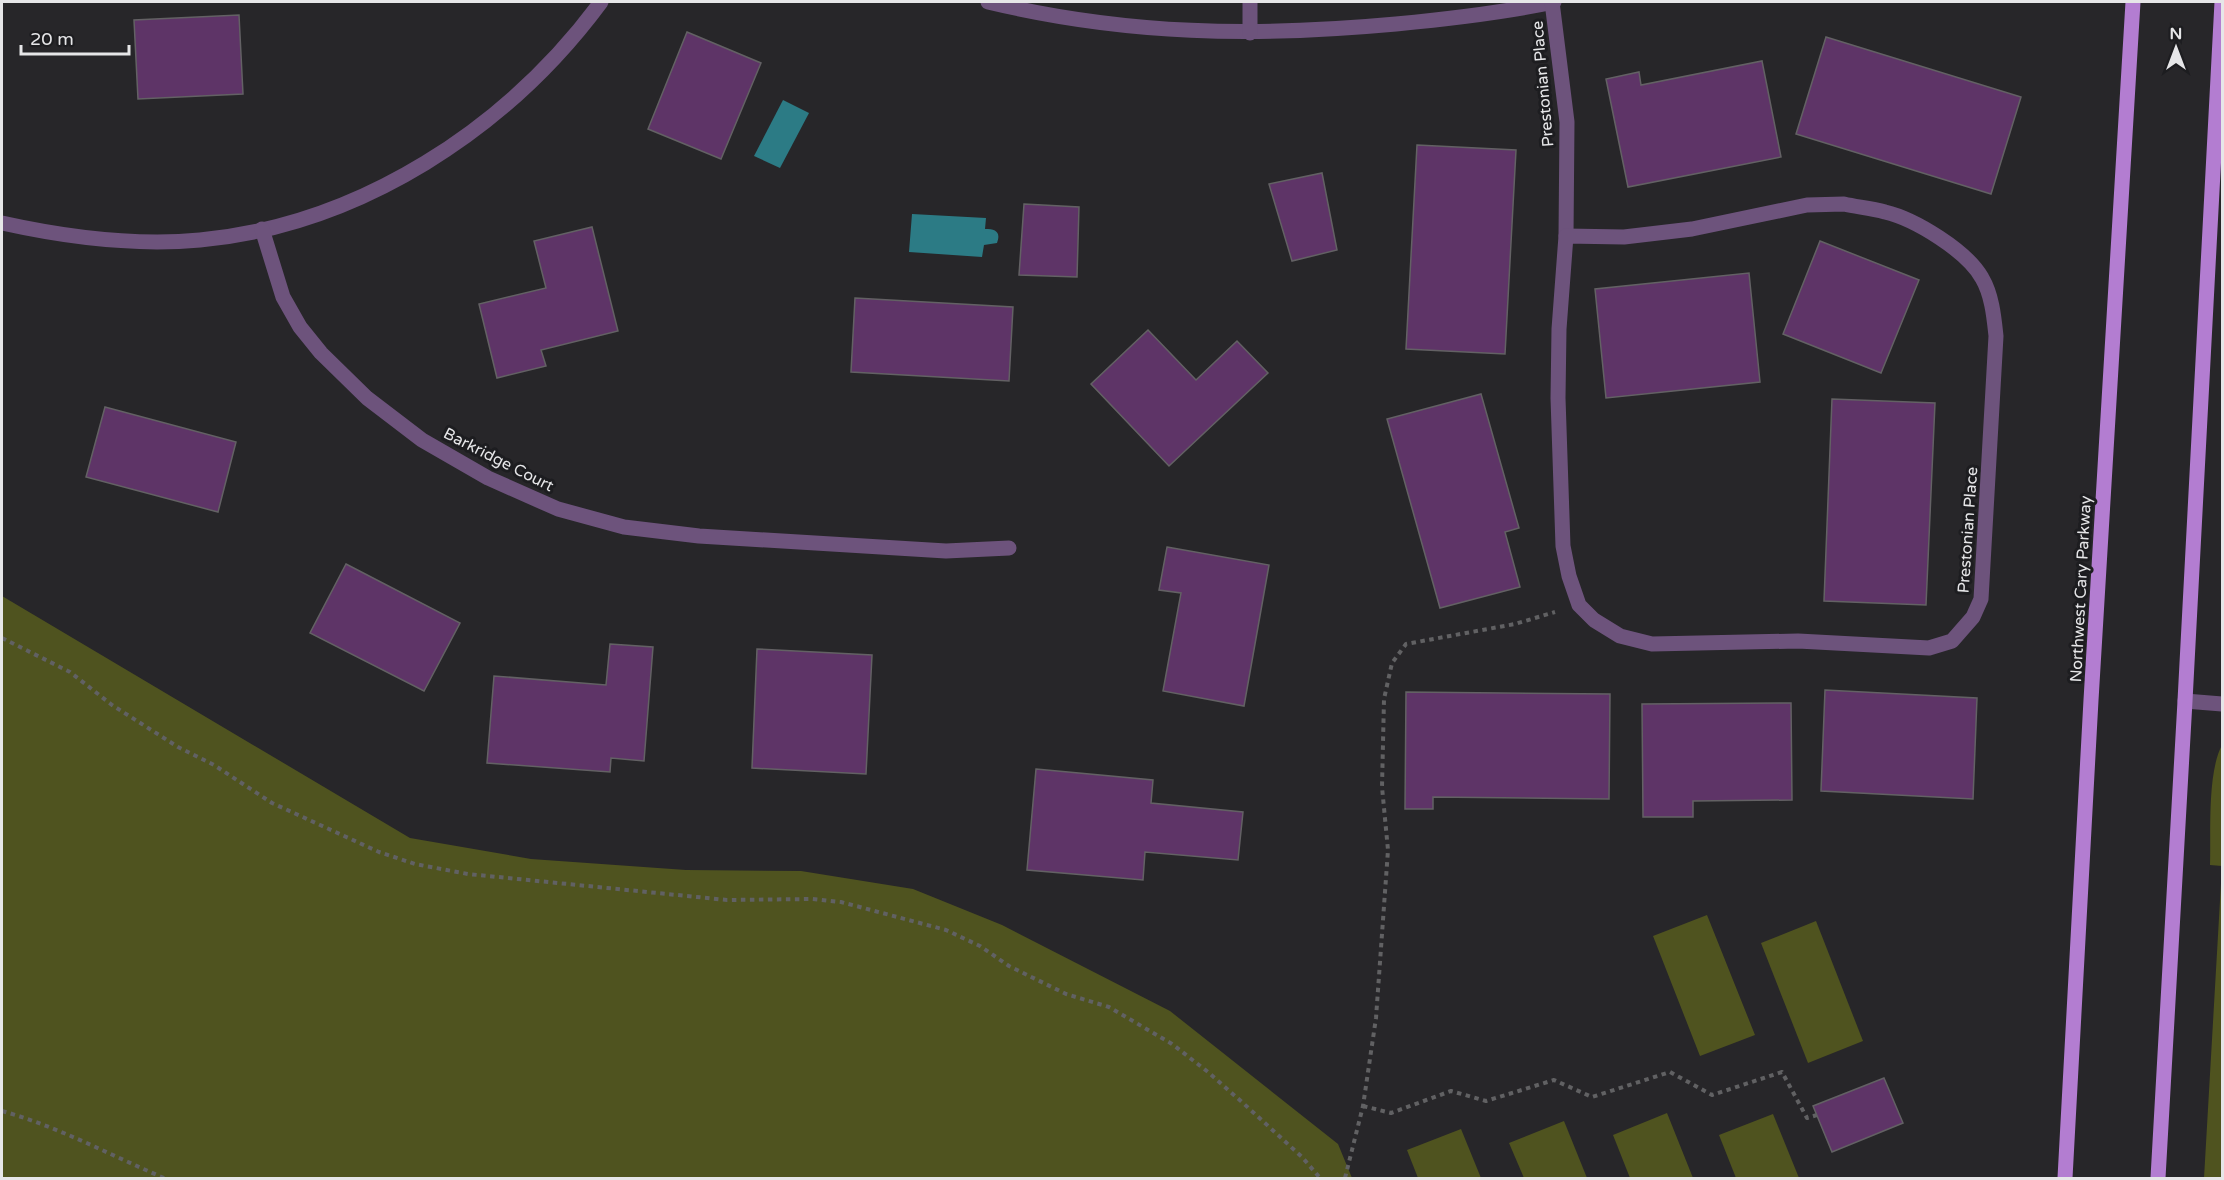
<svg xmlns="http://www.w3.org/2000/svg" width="2224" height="1180" font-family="'Varela Round',sans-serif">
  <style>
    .green { fill: #4f531f }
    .water { fill: #2c7b85 }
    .building { fill: #5e3467; stroke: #636164; stroke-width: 1.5 }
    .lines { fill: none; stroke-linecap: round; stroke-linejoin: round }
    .path { stroke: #616163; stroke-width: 4; stroke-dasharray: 4.5 4.5; stroke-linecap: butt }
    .lane { stroke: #6d537c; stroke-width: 15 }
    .street { stroke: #6d537c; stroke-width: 15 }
    .primary { stroke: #b37dd1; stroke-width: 15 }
    .labels { text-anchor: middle; stroke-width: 6; stroke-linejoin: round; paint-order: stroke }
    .street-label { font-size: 16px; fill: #e6e6e8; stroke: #1d1d20 }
  </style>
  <rect width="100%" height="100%" fill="#272629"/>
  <g class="green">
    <polygon points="2,596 410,838 531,859 686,870 801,871 913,889 1002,925 1170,1011 1338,1144 1352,1178 2,1178"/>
    <path d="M2222,745V1178H2204L2222,866L2210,865C2211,833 2207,773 2222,745Z"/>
    <polygon points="1707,915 1755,1035 1700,1056 1653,936"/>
    <polygon points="1816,921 1863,1041 1808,1063 1761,943"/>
    <polygon points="1667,1113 1693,1178 1630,1178 1613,1135"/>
    <polygon points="1773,1114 1799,1178 1736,1178 1719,1135"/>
    <polygon points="1564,1121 1587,1178 1524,1178 1509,1143"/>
    <polygon points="1461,1129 1481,1178 1418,1178 1407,1150"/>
  </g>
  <g class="water">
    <polygon points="783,100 809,113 780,168 754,156"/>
    <path d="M912,214L986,218L985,229C996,229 1001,232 997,243L984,245L982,257L909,252Z"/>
  </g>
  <g class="building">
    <polygon points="239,15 243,94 138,99 134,20"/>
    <polygon points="687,32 761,63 721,159 648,129"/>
    <polygon points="1826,37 2021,97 1991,194 1796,134"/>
    <polygon points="1762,61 1781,157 1628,187 1606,79 1639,72 1641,85"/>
    <polygon points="1417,145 1516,150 1505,354 1406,349"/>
    <polygon points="1322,173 1337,250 1292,261 1269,184"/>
    <polygon points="1024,204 1079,207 1077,277 1019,275"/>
    <polygon points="592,227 618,331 541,350 546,366 497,378 479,304 546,288 534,241"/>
    <polygon points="1820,241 1919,280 1881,373 1783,334"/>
    <polygon points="1749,273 1760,382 1606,398 1595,289"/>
    <polygon points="855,298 1013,307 1009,381 851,372"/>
    <polygon points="1148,330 1196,380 1237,341 1268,373 1169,466 1091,384"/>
    <polygon points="1481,394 1519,528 1505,532 1520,587 1440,608 1387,419"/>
    <polygon points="1832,399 1935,403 1926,605 1824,601"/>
    <polygon points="105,407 236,442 218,512 86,477"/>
    <polygon points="1167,547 1269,565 1244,706 1163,691 1181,593 1159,590"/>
    <polygon points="346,564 460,623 424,691 310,633"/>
    <polygon points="610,644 653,647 644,761 611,758 610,772 487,763 494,676 606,685"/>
    <polygon points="757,649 872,655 866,774 752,768"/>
    <polygon points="1825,690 1977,698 1973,799 1821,791"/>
    <polygon points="1406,692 1610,694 1609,799 1433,797 1433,809 1405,809"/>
    <polygon points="1791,703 1792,800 1693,801 1693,817 1643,817 1642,704"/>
    <polygon points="1036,769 1153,780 1151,803 1243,812 1238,860 1145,852 1143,880 1027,870"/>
    <polygon points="1884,1078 1903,1123 1832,1152 1813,1106"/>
  </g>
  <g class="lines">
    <g class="path">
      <polyline points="2,638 70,672 112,705 178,747 214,765 272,803 379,852 415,864 468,874 727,900 812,899 841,902 946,930 980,946 1009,966 1066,994 1109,1007 1172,1044 1208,1072 1243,1103 1302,1157 1320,1178"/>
      <polyline points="1363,1106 1391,1113 1451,1091 1486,1101 1554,1080 1592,1097 1670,1072 1712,1095 1782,1072 1807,1118 1817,1115"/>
      <path d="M2,1111C59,1127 110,1155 164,1178"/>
      <polyline points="1345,1178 1363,1106 1376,1018 1388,850 1382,787 1384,699 1392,663 1406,644 1515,624 1555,612"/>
    </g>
    <polyline class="lane" points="2185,701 2222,704"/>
    <g class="street">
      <path d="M988,2C1126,35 1255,37 1396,24C1448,19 1502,13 1554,2"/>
      <polyline points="1250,2 1250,33"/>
      <polyline points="1552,2 1567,122 1566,236"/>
      <path d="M1844,204C1857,207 1871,208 1885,212C1915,219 1967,251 1982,278C1992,295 1994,317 1996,336L1981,599L1973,617L1952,641L1929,648L1798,641L1652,644L1620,636L1594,620L1579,605L1569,576L1563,546L1558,398L1559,329L1566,236L1624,237L1692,229L1807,205Z"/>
      <path d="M2,223C65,237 134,246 200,240C360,225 507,129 601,2"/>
      <polyline points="262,229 283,297 300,327 321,353 367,398 422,440 488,478 558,509 624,527 699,536 946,551 1009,548"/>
    </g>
    <g class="primary">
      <polyline points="2065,1178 2091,700 2133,2"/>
      <polyline points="2158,1178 2185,701 2222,2"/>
    </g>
  </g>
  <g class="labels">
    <g class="street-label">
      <text transform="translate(1542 84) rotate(-95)" y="6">Prestonian Place</text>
      <text transform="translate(499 459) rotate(27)" y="6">Barkridge Court</text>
      <text transform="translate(1967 530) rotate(-86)" y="6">Prestonian Place</text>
      <text transform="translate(2080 589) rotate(-87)" y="6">Northwest Cary Parkway</text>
    </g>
  </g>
  <rect width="2224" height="1180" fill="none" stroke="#e6e6e8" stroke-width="6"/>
  <g transform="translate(2176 48)" stroke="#1d1d20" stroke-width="4.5" paint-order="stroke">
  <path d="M0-4.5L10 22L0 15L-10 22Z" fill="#e6e6e8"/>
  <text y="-9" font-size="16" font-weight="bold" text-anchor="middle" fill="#e6e6e8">N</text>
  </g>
  <path d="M21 45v9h108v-9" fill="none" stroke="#e6e6e8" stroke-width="3"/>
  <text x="30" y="45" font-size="18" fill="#e6e6e8" stroke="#1d1d20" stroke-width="4.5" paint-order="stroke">20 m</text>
</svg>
